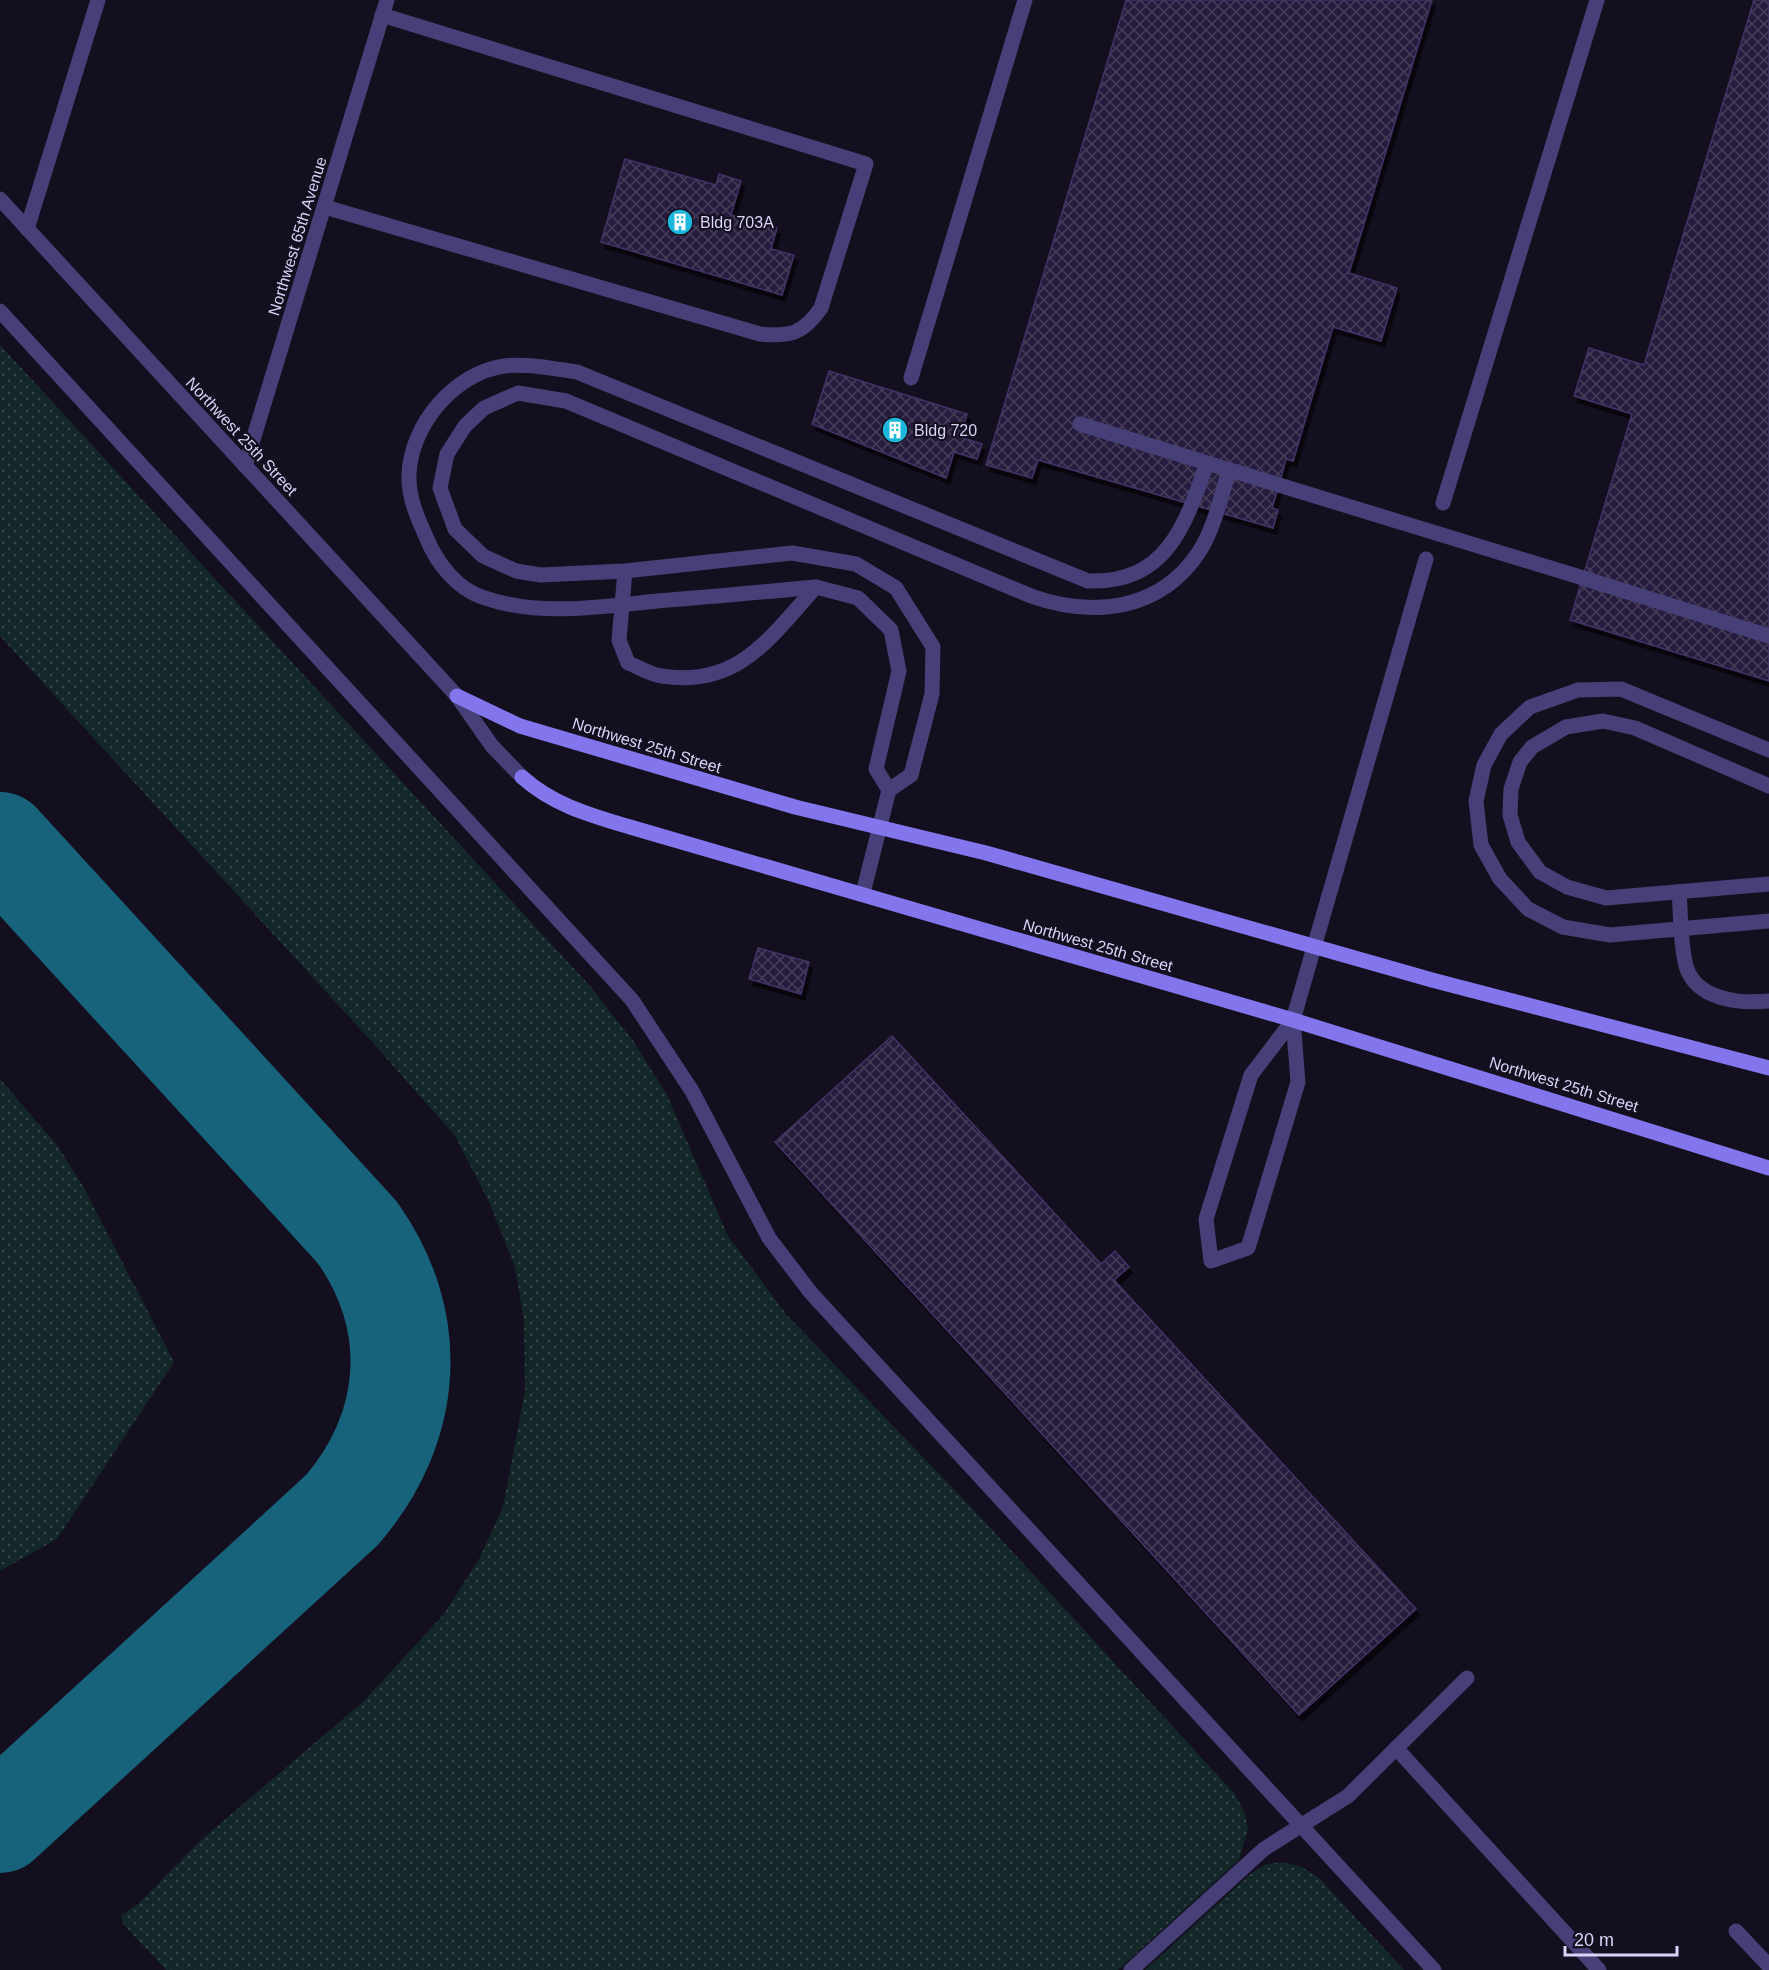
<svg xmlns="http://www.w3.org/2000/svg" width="1769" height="1970" font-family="Arial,sans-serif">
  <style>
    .grass { fill: url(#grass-dots) }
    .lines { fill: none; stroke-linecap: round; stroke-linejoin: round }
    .taxiway { stroke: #18637c; stroke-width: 100 }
    .building { fill: url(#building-cross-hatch); stroke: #413366; stroke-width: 1.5; filter: url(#shadow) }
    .lane { stroke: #474078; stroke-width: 15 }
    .street { stroke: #474078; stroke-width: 15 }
    .secondary { stroke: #8376ed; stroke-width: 15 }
    .lane-bridge { stroke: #474078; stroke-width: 15 }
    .labels { text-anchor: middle; stroke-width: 4.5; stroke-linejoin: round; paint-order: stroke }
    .poi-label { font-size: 16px; fill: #dad3f9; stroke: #130f1e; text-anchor: start }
    .street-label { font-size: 16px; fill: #dad3f9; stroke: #130f1e }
  </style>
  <defs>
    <pattern id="grass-dots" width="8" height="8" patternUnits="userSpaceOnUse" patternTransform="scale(1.5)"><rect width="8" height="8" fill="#132628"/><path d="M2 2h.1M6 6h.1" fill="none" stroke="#354548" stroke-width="1.8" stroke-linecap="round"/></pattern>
    <pattern id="building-cross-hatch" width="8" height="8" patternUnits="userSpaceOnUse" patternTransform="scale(1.5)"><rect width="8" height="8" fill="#271e3d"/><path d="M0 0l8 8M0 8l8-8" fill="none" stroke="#463e5a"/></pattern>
    <filter id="shadow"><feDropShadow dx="3.5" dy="6" stdDeviation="0" flood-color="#0009"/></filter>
  </defs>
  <rect width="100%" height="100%" fill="#130f1e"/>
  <g class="grass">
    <polygon points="0,345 590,986 634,1042 667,1095 728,1236 786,1314 986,1523 1234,1793 1245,1813 1248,1829 1239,1860 1118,1970 166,1970 124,1925 121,1916 139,1903 202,1839 363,1702 444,1614 479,1559 503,1507 525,1391 524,1320 515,1267 490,1204 455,1136 373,1043 0,636"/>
    <polygon points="0,1079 57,1145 84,1188 174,1362 57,1539 0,1571"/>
    <polygon points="1281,1862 1302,1867 1320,1879 1404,1970 1145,1970 1248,1876 1264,1865"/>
  </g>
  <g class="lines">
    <path class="taxiway" d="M0,842L357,1232C421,1322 413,1427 342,1510L0,1823"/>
  </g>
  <g class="building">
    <polygon points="1126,0 1432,0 1349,273 1397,288 1381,341 1333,327 1293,461 1286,459 1279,485 1272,508 1278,510 1273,528 1038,460 1032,478 986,465"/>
    <polygon points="1754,0 1769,0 1769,681 1570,620 1632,414 1574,396 1589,348 1644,365"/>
    <polygon points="625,159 716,185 719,174 741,181 731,215 777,228 771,249 794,255 782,295 601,242"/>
    <polygon points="829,371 967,414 960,437 982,444 977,459 954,452 946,478 812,424"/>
    <polygon points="758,948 809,962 801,994 749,979"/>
    <polygon points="892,1036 1101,1264 1115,1251 1129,1267 1114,1280 1416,1609 1299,1715 775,1142"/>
  </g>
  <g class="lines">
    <g class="lane">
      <path d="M325,207L760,334C790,337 803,334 821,308L866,164L382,15"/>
      <polyline points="27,229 98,0"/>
      <polyline points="0,311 632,1000 692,1091 769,1238 811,1293 1434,1970"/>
      <polyline points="911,378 1025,0"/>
      <polyline points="1080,424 1279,485"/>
      <polyline points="245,466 387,0"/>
      <polyline points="1443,503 1597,0"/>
      <path d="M625,571L619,640L628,663C639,667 651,675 662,676C739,688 770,637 816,587"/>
      <polyline points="1583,578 1769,636"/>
      <polyline points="1769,750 1621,689 1578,690 1530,707 1501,734 1484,765 1476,801 1481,845 1500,879 1528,909 1563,927 1610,935 1769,921"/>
      <polyline points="1769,786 1635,728 1603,721 1566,727 1532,747 1520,762 1511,789 1510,815 1518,842 1540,872 1567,887 1606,898 1769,884"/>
      <path d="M889,790L876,769L899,671L891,630L858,598L816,587C763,592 710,597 657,601C599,607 538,617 482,597C456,588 437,563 427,539C418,519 408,498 409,474C411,425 454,373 504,366C528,363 553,369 577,372L1088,581C1166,584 1185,526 1207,463"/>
      <path d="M1679,892C1681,915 1680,943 1686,966C1696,1000 1740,1004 1769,1001"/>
      <path d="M863,893L889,790L911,775L932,694L933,647L896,588L856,564L792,553L625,571L541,575L516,571L483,556L455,529L440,488L447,454L465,426L484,408L518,393L566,401L1031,596C1093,618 1160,611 1199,552C1214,529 1221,497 1229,470"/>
      <polyline points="1293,1020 1251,1075 1206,1219 1211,1261 1248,1248 1298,1082 1293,1020 1426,559"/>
      <polyline points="1396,1748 1599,1970"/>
      <polyline points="1736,1931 1769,1966"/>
      <polyline points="1131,1970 1264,1849 1348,1796 1467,1678"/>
    </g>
    <polyline class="street" points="0,199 457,696 492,746 522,777"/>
    <g class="secondary">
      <polyline points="457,696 520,726 795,807 986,853 1432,980 1769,1068"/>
      <path d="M522,777C553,805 590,815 630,827L1293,1020L1769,1168"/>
    </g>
    <polyline class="lane-bridge" points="1279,485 1583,578"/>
  </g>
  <defs>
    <symbol id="building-disc" viewBox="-11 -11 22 22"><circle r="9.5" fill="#1db7db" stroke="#130f1e"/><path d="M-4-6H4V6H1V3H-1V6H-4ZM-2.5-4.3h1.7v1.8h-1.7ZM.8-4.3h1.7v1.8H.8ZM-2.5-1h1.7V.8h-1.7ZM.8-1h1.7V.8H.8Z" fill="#fff"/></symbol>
  </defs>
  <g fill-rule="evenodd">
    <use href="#building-disc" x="665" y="207" width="30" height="30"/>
    <use href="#building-disc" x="880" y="415" width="30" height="30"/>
  </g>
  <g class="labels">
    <g class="poi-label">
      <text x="700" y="228">Bldg 703A</text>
      <text x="914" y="436">Bldg 720</text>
    </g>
    <g class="street-label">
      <text transform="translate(297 236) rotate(-73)" y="6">Northwest 65th Avenue</text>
      <text transform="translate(242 436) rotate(47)" y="6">Northwest 25th Street</text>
      <text transform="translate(647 745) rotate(17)" y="6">Northwest 25th Street</text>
      <text transform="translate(1098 945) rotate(16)" y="6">Northwest 25th Street</text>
      <text transform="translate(1564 1084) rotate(17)" y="6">Northwest 25th Street</text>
    </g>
  </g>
  <path d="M1565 1946v9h112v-9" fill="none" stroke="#dad3f9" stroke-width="3"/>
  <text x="1574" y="1946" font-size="18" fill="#dad3f9" stroke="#130f1e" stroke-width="4.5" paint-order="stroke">20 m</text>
</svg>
